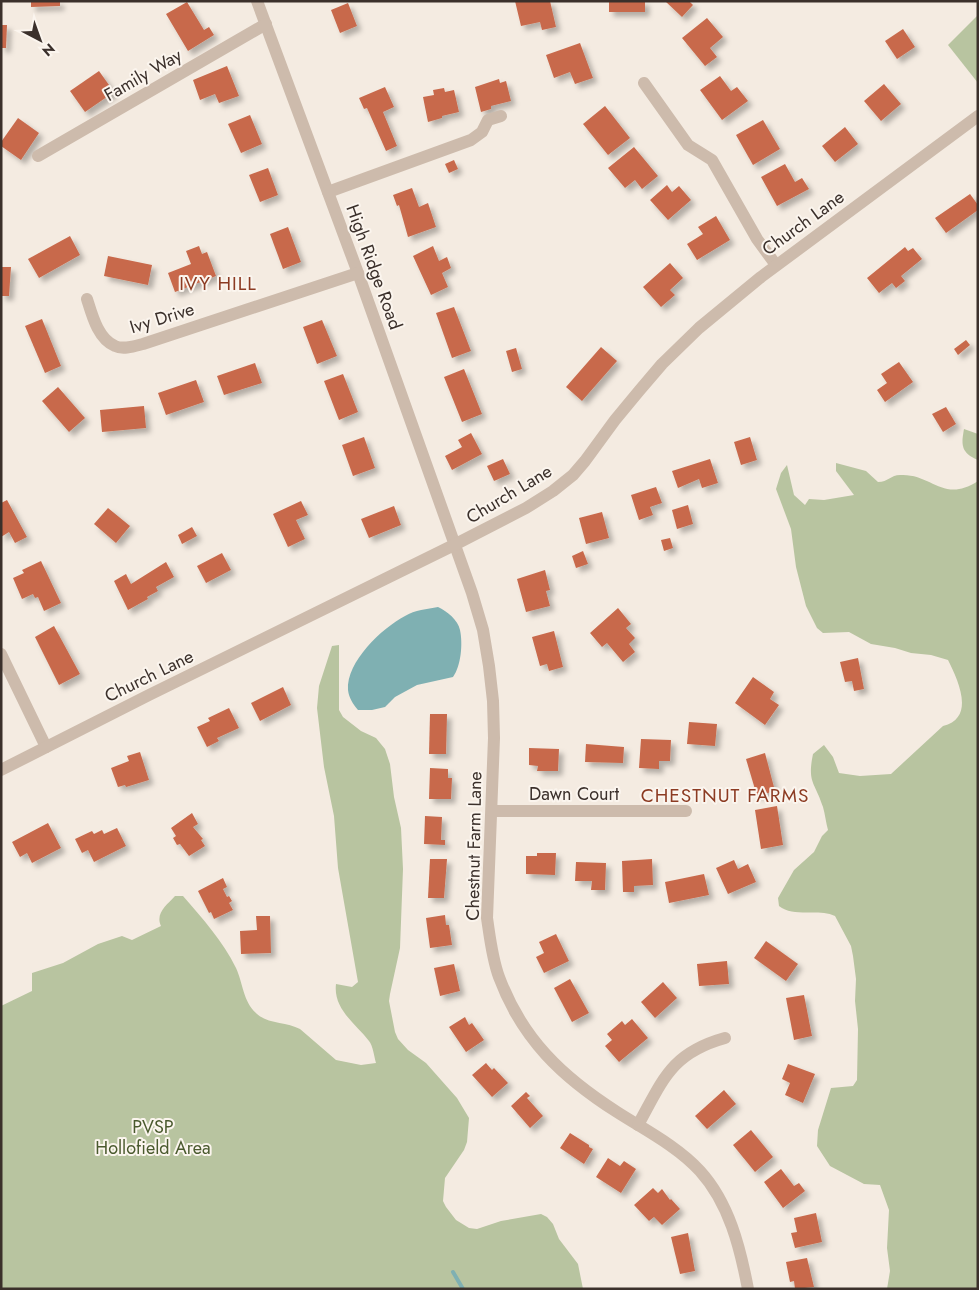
<svg xmlns="http://www.w3.org/2000/svg" width="979" height="1290" font-family="Jost,sans-serif">
  <style>
    .green { fill: #b8c4a0 }
    .water { fill: #7fb0b2 }
    .lines { fill: none; stroke-linecap: round; stroke-linejoin: round }
    .stream { stroke: #7fb0b2; stroke-width: 4 }
    .building { fill: #c8694b; filter: url(#shadow) }
    .minor { stroke: #cdbbac; stroke-width: 12 }
    .labels { text-anchor: middle; stroke-width: 4; stroke-linejoin: round; paint-order: stroke }
    .street-label { font-size: 18px; fill: #3b302b; stroke: #fbf5ee }
    .park-label { font-size: 18px; fill: #4a5a2e; stroke: #fbf5ee }
    .neighbourhood-label { font-size: 19px; letter-spacing: 1px; fill: #8c3b22; stroke: #fbf5ee }
  </style>
  <defs>
    <filter id="shadow"><feDropShadow dx="4.5" dy="4.5" stdDeviation="2.5" flood-color="#0004"/></filter>
  </defs>
  <rect width="100%" height="100%" fill="#f4ebe1"/>
  <g class="green">
    <polygon points="978,15 978,83 948,45"/>
    <path d="M964,429L978,434V460C961,453 961,445 964,429Z"/>
    <path d="M836,463L866,471L878,482C888,482 891,475 900,475C932,473 943,504 978,481V1289H887L890,1271L887,1248L889,1210L880,1185L864,1184L830,1166L817,1146L818,1130L831,1088L853,1086L857,1080L858,1029L855,1001L856,979L853,956L851,946L835,916C818,908 794,918 779,906L778,898L794,870L814,852L822,836L828,830C826,823 825,814 823,807C815,782 807,783 813,754L824,745L833,757L839,773L860,776L891,774L943,726C976,718 958,680 948,660L931,655L911,653L895,648L871,644L849,632L823,633L817,628L806,606L796,567L791,529L776,489L781,473L787,465L794,495L805,505L809,499L824,500L854,495L836,471Z"/>
    <path d="M339,645V710L343,717L361,731L376,738L385,749L390,764L394,797L401,828L403,869L400,948L390,994L389,1001L395,1032L398,1039L408,1050L426,1063L457,1098L469,1118L467,1142L464,1150L445,1178L443,1201L446,1207L456,1220L469,1228L477,1229L501,1221L541,1214L547,1217L553,1224L559,1239L578,1264L583,1289H1V1006L32,991V973L63,963L98,944L122,936L132,940L161,926C155,913 167,905 175,896H183C202,918 223,941 236,968C243,983 243,1002 257,1014C268,1024 287,1022 300,1029L336,1060L361,1065L376,1063C374,1056 373,1046 369,1041C355,1023 333,1009 336,984L352,987L358,982L338,868L334,816L324,767L317,708L319,686L332,646Z"/>
  </g>
  <path class="water" d="M438,607C447,611 458,620 460,630C463,644 461,666 453,677L417,685L395,697L385,707L372,710H358C353,704 349,698 348,690C346,662 382,628 405,616C415,610 427,609 438,607Z"/>
  <g class="lines">
    <polyline class="stream" points="453,1272 463,1289"/>
  </g>
  <g class="building">
    <polygon points="31,1 60,1 60,6 31,7"/>
    <polygon points="515,1 550,1 556,27 542,30 540,22 521,26"/>
    <rect x="609" y="1" width="36" height="11"/>
    <polygon points="665,1 689,1 693,5 682,17"/>
    <polygon points="187,2 204,30 209,27 214,35 188,51 166,14"/>
    <polygon points="348,3 357,26 340,33 331,10"/>
    <polygon points="707,18 723,37 710,48 717,57 705,66 682,38"/>
    <polygon points="1,25 7,25 6,48 1,48"/>
    <polygon points="903,29 915,47 897,59 885,41"/>
    <polygon points="580,43 593,78 575,84 570,72 554,78 546,55"/>
    <polygon points="227,66 239,96 219,103 215,94 200,100 193,80"/>
    <polygon points="99,71 114,92 85,112 70,91"/>
    <polygon points="720,76 731,91 737,87 748,101 722,120 700,90"/>
    <polygon points="499,79 500,83 506,81 511,101 491,106 491,109 481,112 475,87"/>
    <polygon points="884,84 901,104 881,121 864,101"/>
    <polygon points="385,87 394,107 383,112 397,146 386,151 367,108 364,109 359,98"/>
    <polygon points="444,88 445,92 454,90 459,112 442,116 442,118 428,122 423,97 434,95 433,90"/>
    <polygon points="605,106 630,138 608,155 583,124"/>
    <polygon points="250,115 262,144 241,153 228,124"/>
    <polygon points="18,118 39,133 21,160 1,146 1,142"/>
    <polygon points="763,120 780,149 753,165 736,135"/>
    <polygon points="845,127 858,144 835,162 822,146"/>
    <polygon points="634,147 658,176 642,189 635,180 625,188 608,168"/>
    <polygon points="454,160 458,169 449,173 445,164"/>
    <polygon points="785,164 795,182 802,178 809,189 777,206 761,177"/>
    <polygon points="268,168 278,195 260,202 249,175"/>
    <polygon points="667,185 672,192 679,186 691,200 668,220 650,200"/>
    <polygon points="412,188 419,207 428,203 436,227 408,237 399,205 397,206 393,195"/>
    <polygon points="970,194 978,205 978,210 946,233 935,218"/>
    <polygon points="716,216 730,240 697,260 687,244 703,234 698,227"/>
    <polygon points="288,227 301,262 283,269 270,234"/>
    <polygon points="70,236 80,255 39,278 28,259"/>
    <polygon points="199,246 202,254 207,252 216,276 175,292 168,273 191,264 186,251"/>
    <polygon points="433,246 439,261 447,257 451,268 442,273 448,287 431,295 413,256"/>
    <polygon points="905,247 908,251 913,248 922,259 901,276 905,281 896,288 892,283 879,293 867,278"/>
    <polygon points="108,256 152,265 148,285 104,276"/>
    <polygon points="670,263 683,278 670,290 675,295 661,307 643,287"/>
    <polygon points="1,267 11,267 9,296 1,296"/>
    <polygon points="454,307 471,351 452,358 436,313"/>
    <polygon points="42,319 61,366 45,373 25,326"/>
    <polygon points="322,320 337,356 317,364 303,327"/>
    <polygon points="966,340 970,345 958,355 954,349"/>
    <polygon points="601,347 617,361 582,401 566,387"/>
    <polygon points="516,348 522,369 512,372 506,351"/>
    <polygon points="899,362 913,382 885,402 877,390 887,383 881,374"/>
    <polygon points="255,363 262,383 224,395 217,376"/>
    <polygon points="464,369 482,414 462,422 444,377"/>
    <polygon points="343,374 358,412 339,420 324,381"/>
    <polygon points="196,380 204,402 166,415 158,393"/>
    <polygon points="58,387 85,418 69,432 42,401"/>
    <polygon points="144,406 146,428 102,432 100,410"/>
    <polygon points="946,407 956,424 943,432 932,414"/>
    <polygon points="471,433 482,454 452,470 445,456 462,447 458,440"/>
    <polygon points="364,437 375,468 353,476 342,445"/>
    <polygon points="750,437 757,460 741,465 734,442"/>
    <polygon points="503,459 510,474 494,481 487,466"/>
    <polygon points="710,459 718,483 702,488 699,479 678,488 672,471"/>
    <polygon points="656,487 662,503 650,507 653,515 639,520 631,495"/>
    <polygon points="7,500 27,537 15,543 9,532 1,537 1,503"/>
    <polygon points="301,501 308,515 296,520 305,539 288,547 273,514"/>
    <polygon points="688,505 693,524 677,529 672,510"/>
    <polygon points="394,506 401,525 369,538 361,519"/>
    <polygon points="108,508 130,526 116,543 94,524"/>
    <polygon points="602,512 609,538 586,544 579,518"/>
    <polygon points="192,527 197,536 182,544 178,535"/>
    <polygon points="670,538 673,548 664,551 661,540"/>
    <polygon points="583,551 588,564 576,568 572,556"/>
    <polygon points="222,553 231,570 206,583 197,566"/>
    <polygon points="41,561 61,603 44,611 38,597 35,598 33,594 22,599 13,578 24,573 22,570"/>
    <polygon points="166,562 174,577 156,587 158,591 147,597 148,599 128,610 114,581 126,574 131,584"/>
    <polygon points="545,570 550,590 546,591 550,606 526,612 517,579"/>
    <polygon points="618,608 631,624 626,628 635,638 629,644 635,652 623,662 607,643 602,647 590,633"/>
    <polygon points="54,626 80,674 59,685 35,637"/>
    <polygon points="554,631 563,667 549,671 547,664 540,666 532,637"/>
    <polygon points="858,658 864,689 854,691 852,681 845,682 840,662"/>
    <polygon points="753,677 774,692 770,699 779,705 765,725 735,703"/>
    <polygon points="283,687 291,705 260,721 251,703"/>
    <polygon points="229,708 239,728 217,738 219,741 207,747 197,727 210,721 208,718"/>
    <polygon points="430,714 447,714 446,754 429,754"/>
    <polygon points="689,722 717,724 715,746 687,744"/>
    <polygon points="641,739 671,740 670,761 659,761 659,769 639,768"/>
    <polygon points="586,744 624,747 623,763 585,762"/>
    <polygon points="529,748 559,749 558,771 537,771 538,766 529,765"/>
    <polygon points="140,752 149,780 126,787 125,785 118,787 111,768 129,761 127,756"/>
    <polygon points="765,753 775,791 757,796 746,759"/>
    <polygon points="430,768 448,769 448,778 452,778 451,799 429,799"/>
    <polygon points="777,806 783,845 761,849 755,810"/>
    <polygon points="192,813 198,824 193,827 203,839 201,840 205,846 189,856 180,844 177,845 173,838 176,836 171,828"/>
    <polygon points="425,816 442,817 441,840 445,840 445,845 424,844"/>
    <polygon points="48,823 61,848 32,863 27,853 20,857 12,842"/>
    <polygon points="117,828 126,846 94,862 88,850 82,853 75,839 92,831 94,834 102,830 104,834"/>
    <polygon points="537,853 556,853 555,875 526,874 526,856 537,856"/>
    <polygon points="430,859 447,859 444,898 428,898"/>
    <polygon points="652,859 653,885 634,886 634,892 623,892 622,861"/>
    <polygon points="734,860 738,869 748,864 756,882 728,894 716,868"/>
    <polygon points="576,862 606,863 605,890 591,890 592,881 575,881"/>
    <polygon points="704,874 709,895 669,903 665,882"/>
    <polygon points="223,878 227,887 223,889 227,897 229,896 232,901 229,903 233,910 214,919 211,912 209,913 198,891"/>
    <polygon points="445,915 446,925 449,925 452,945 430,948 426,918"/>
    <polygon points="256,916 270,916 271,953 241,954 240,931 257,930"/>
    <polygon points="556,934 569,961 544,973 536,957 544,953 539,942"/>
    <polygon points="766,941 798,964 786,981 754,958"/>
    <polygon points="727,961 729,984 699,986 697,964"/>
    <polygon points="454,964 460,991 440,996 434,968"/>
    <polygon points="570,979 589,1013 572,1022 554,988"/>
    <polygon points="663,982 677,998 655,1018 641,1002"/>
    <polygon points="804,995 812,1036 794,1040 786,998"/>
    <polygon points="465,1017 469,1025 472,1023 484,1040 466,1052 449,1027"/>
    <polygon points="632,1019 648,1038 619,1062 605,1046 612,1040 607,1034 622,1021 625,1025"/>
    <polygon points="486,1063 492,1070 494,1068 508,1083 492,1097 472,1075"/>
    <polygon points="788,1064 815,1074 803,1103 785,1095 790,1083 782,1079"/>
    <polygon points="724,1090 736,1104 707,1129 695,1116"/>
    <polygon points="526,1092 530,1096 527,1098 543,1116 530,1128 511,1106"/>
    <polygon points="751,1130 773,1157 755,1172 733,1145"/>
    <polygon points="570,1133 589,1145 589,1147 593,1149 584,1164 560,1148"/>
    <polygon points="608,1158 620,1166 624,1161 636,1169 621,1193 596,1177"/>
    <polygon points="781,1169 794,1186 799,1183 805,1191 783,1208 764,1182"/>
    <polygon points="653,1188 658,1193 662,1189 670,1200 671,1199 680,1209 662,1225 654,1217 649,1221 634,1205"/>
    <polygon points="816,1213 822,1242 795,1248 791,1233 797,1232 794,1218"/>
    <polygon points="688,1233 695,1271 680,1274 671,1237"/>
    <polygon points="807,1258 814,1287 795,1289 794,1281 790,1282 786,1262"/>
  </g>
  <g class="lines">
    <g class="minor">
      <path d="M257,1L358,273L472,593L483,630L489,666L493,701L494,738L487,918C490,938 492,958 499,977C522,1039 562,1077 617,1112C645,1130 677,1146 700,1171C729,1203 740,1247 748,1289"/>
      <polyline points="644,83 688,145 712,160 757,239 776,265"/>
      <polyline points="38,156 266,24"/>
      <polyline points="328,192 471,140 482,132 488,120 501,116"/>
      <path d="M87,299C92,315 98,339 115,346C123,350 135,346 143,344L358,273"/>
      <polyline points="1,654 46,747"/>
      <polyline points="1,770 149,695 454,545 526,508 553,491 573,475 585,461 615,420 639,391 662,364 699,328 761,277 978,116"/>
      <polyline points="492,811 686,811"/>
      <path d="M638,1125C663,1080 671,1053 725,1038"/>
    </g>
  </g>
  <g class="labels">
    <g class="street-label">
      <text transform="translate(143 75) rotate(-30)" y="6">Family Way</text>
      <text transform="translate(803 223) rotate(-36)" y="6">Church Lane</text>
      <text transform="translate(374 267) rotate(70)" y="6">High Ridge Road</text>
      <text transform="translate(162 318) rotate(-17)" y="6">Ivy Drive</text>
      <text transform="translate(509 494) rotate(-31)" y="6">Church Lane</text>
      <text transform="translate(149 676) rotate(-26)" y="6">Church Lane</text>
      <text x="574" y="800">Dawn Court</text>
      <text transform="translate(474 846) rotate(-89)" y="6">Chestnut Farm Lane</text>
    </g>
    <g class="park-label">
      <text x="153" y="1133">PVSP<tspan x="153" dy="21">Hollofield Area</tspan></text>
    </g>
    <g class="neighbourhood-label">
      <text x="218" y="290">IVY HILL</text>
      <text x="725" y="802">CHESTNUT FARMS</text>
    </g>
  </g>
  <rect width="979" height="1290" fill="none" stroke="#3b302b" stroke-width="5"/>
  <g transform="translate(40 40) rotate(139)" stroke="#fbf5ee" stroke-width="4" paint-order="stroke">
  <path d="M0-4L9 19L0 12L-9 19Z" fill="#3b302b"/>
  <text y="-8" font-size="14" font-weight="bold" text-anchor="middle" fill="#3b302b">N</text>
  </g>
</svg>
